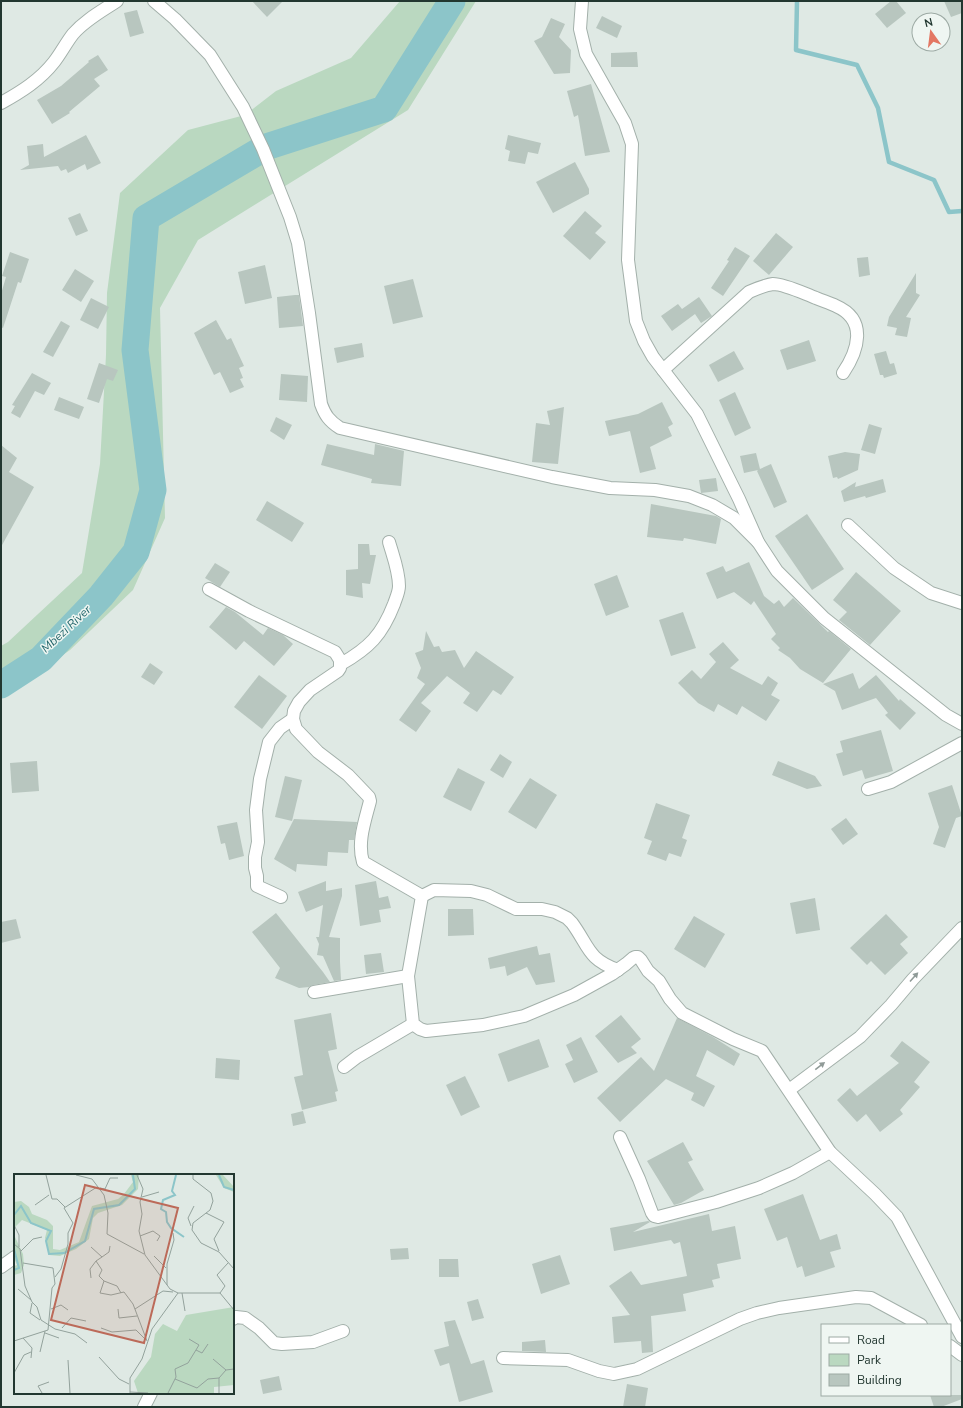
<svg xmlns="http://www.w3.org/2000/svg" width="963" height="1408" font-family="'Nunito Sans',sans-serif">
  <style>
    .green { fill: #bad8c0 }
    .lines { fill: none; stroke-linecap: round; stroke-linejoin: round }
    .stream { stroke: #8cc5c9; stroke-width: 4.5 }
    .river { stroke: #8cc5c9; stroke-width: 27 }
    .building { fill: #b8c6bf }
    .minor-casing { stroke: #a3b0aa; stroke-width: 14 }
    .minor { stroke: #fff; stroke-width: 12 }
    .oneway { fill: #909b98 }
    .labels { text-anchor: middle; stroke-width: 3; stroke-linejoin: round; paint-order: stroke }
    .water-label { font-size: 12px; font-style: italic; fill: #23666c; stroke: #eff6f2 }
    .inset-river { fill: none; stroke: #8cc5c9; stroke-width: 2 }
    .inset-road { fill: none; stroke: #93a29c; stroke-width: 1 }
    .view { fill: #bc6a59; fill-opacity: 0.15; stroke: #bc6a59; stroke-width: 2 }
    .inset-edge { fill: none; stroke: #223730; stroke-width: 2 }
  </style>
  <rect width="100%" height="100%" fill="#dfe9e4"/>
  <polygon class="green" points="400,1 476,1 408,110 198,240 160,308 165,518 133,590 70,650 1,699 1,646 8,642 82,573 100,464 106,355 107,293 120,193 188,130 245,115 276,91 351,58"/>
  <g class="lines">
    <polyline class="stream" points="797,1 796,50 857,65 878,108 889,162 934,180 949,212 962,211"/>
    <polyline class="river" points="1,685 41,659 101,596 136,552 153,490 135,350 146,218 266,147 384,109 452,1"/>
  </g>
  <g class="building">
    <polygon points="252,1 283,1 267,17"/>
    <polygon points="891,1 896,1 906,13 887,28 875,14"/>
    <polygon points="944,1 962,1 962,13 951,17"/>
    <polygon points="137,10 144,33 130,37 124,13"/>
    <polygon points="602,16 622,26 617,38 596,28"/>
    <polygon points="551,18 565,24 559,37 571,50 570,73 554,74 534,41 542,37"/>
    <polygon points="637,52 638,67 611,67 611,53"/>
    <polygon points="98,55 108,70 94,79 100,86 69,112 70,113 52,124 37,100 61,86 89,62 88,61"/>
    <polygon points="591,84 610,152 585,156 578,115 574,117 567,91"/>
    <polygon points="86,135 101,163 87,170 85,164 68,173 66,169 61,171 58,166 20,170 29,165 27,146 43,144 44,157"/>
    <polygon points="508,135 541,143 538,154 528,152 525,164 508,161 510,151 505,149"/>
    <polygon points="575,162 589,189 589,194 553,213 536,182"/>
    <polygon points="585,211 602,226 595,233 606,242 590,260 563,236"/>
    <polygon points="80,213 88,231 76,236 68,218"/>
    <polygon points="776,233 793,247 769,275 753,261"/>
    <polygon points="735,247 750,256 723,296 711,288 729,261 727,260"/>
    <polygon points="10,252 29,259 21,283 18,282 3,328 1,327 1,294 6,277 2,276"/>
    <polygon points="868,257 870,275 859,277 857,258"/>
    <polygon points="265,265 272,298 245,304 238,272"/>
    <polygon points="75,269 94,281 81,302 62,290"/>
    <polygon points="916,273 916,293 920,295 906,317 911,318 907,337 895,335 897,328 887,326 889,317"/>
    <polygon points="413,279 423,317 393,324 384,286"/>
    <polygon points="295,295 299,295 303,326 279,328 277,297"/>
    <polygon points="699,297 712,316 701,323 695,314 672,331 661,316 678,304 682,309"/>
    <polygon points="91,298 109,307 98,329 80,320"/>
    <polygon points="216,320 227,340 231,338 244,366 239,368 243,378 240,379 244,387 230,393 220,372 214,375 194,333"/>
    <polygon points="61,321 70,326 53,357 43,352"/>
    <polygon points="809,340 816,361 787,370 780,350"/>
    <polygon points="362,343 364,357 337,363 334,348"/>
    <polygon points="734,351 744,369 718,382 709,365"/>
    <polygon points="886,351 890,364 894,363 897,374 884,378 883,375 880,375 874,354"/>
    <polygon points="99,363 118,370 113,381 107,379 99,403 87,399"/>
    <polygon points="32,373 51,383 44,395 35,391 20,418 11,413 15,406 12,405"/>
    <polygon points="281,374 308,376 307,402 279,400"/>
    <polygon points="735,392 751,428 735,436 719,400"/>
    <polygon points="59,397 84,407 79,419 54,410"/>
    <polygon points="662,402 673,424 668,427 672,436 650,447 656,469 640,473 630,431 609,436 605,421 638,414"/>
    <polygon points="564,407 558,464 532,462 536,423 550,425 547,411"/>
    <polygon points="276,417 292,425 284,440 270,431"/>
    <polygon points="869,424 882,428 875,454 861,450"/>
    <polygon points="327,444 374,455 375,444 404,451 401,486 371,483 372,479 321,465"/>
    <polygon points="1,445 17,458 9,472 34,487 1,547"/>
    <polygon points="845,452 860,454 858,470 838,479 837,477 833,478 828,456"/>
    <polygon points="756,453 760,469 771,464 787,502 774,508 757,471 758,470 744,473 740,456"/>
    <polygon points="716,478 718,491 701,493 699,480"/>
    <polygon points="883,479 886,492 866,498 865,496 844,502 841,491 856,482 855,487"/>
    <polygon points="267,501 304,523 292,542 256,520"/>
    <polygon points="651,504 716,516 721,519 716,544 684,538 683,541 647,537"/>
    <polygon points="807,514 844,569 812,590 775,536"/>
    <polygon points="358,544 369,544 370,555 376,555 370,584 362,583 363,598 346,595 346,570 358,569"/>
    <polygon points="749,562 764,596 774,604 779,600 784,607 793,598 828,632 829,631 851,649 823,683 800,669 790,658 778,650 780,648 771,639 776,634 754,601 751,605 734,592 717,599 706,573 723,566 726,572"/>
    <polygon points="215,563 230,572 220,587 205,578"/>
    <polygon points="856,572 901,611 870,645 839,620 847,612 833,600"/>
    <polygon points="617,575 629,607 606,616 594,584"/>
    <polygon points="226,607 235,612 263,635 268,628 283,635 293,644 274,666 244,641 236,650 209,627"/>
    <polygon points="683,612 696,648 671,656 659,620"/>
    <polygon points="426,631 434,647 439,646 442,652 455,650 464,668 476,651 514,677 501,695 493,690 477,712 463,703 470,693 447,676 421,703 431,711 416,732 399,720 425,684 417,678 421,668 415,653 423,650"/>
    <polygon points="723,642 739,660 730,668 762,685 768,676 778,683 771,695 780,700 766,721 742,706 737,715 718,704 714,712 698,703 678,683 692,670 701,679 716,662 709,654"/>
    <polygon points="150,663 163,672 154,685 141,677"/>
    <polygon points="853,673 859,689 876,675 899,701 900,699 916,713 900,730 885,715 888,713 876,698 842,710 835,691 823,684"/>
    <polygon points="259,675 287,696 262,729 234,707"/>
    <polygon points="881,730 893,771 865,779 862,770 843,776 836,754 843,752 840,741"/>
    <polygon points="500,754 512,762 503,778 490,770"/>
    <polygon points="37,761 39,791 12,793 10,763"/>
    <polygon points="778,761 815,776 822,786 807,789 772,775"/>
    <polygon points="458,768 485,782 471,811 443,797"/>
    <polygon points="285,776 302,780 292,821 275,817"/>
    <polygon points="530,778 557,795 536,829 508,812"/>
    <polygon points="952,785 962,816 956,818 945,848 933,844 939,827 928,793"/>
    <polygon points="656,803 690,815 682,838 687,840 681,857 669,853 666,861 647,854 652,841 644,838"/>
    <polygon points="846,818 858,834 843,845 831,829"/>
    <polygon points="294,819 357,822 354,840 349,840 348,853 328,852 327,866 297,864 296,872 274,859"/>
    <polygon points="237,822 244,856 229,860 225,843 221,844 217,826"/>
    <polygon points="326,881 326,891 342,888 342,896 329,937 340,938 340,962 341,980 334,981 323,956 317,955 319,944 316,937 319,937 323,905 306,912 298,892"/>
    <polygon points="376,881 379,898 388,896 391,908 379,910 381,922 360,926 355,885"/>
    <polygon points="815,898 820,930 796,934 790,903"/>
    <polygon points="448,909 473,909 474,935 448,936"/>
    <polygon points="276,913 323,972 330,982 313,985 309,987 299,988 275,978 280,968 252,932"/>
    <polygon points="886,914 908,937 900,944 908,953 885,975 871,961 867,965 850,948"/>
    <polygon points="694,916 725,934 705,968 674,949"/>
    <polygon points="16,919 21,938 1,943 1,922"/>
    <polygon points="537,946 539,955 550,953 555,982 536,985 527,967 507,976 505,966 490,969 488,958"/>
    <polygon points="381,953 384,972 366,974 364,955"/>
    <polygon points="331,1013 337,1049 328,1051 338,1091 335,1092 337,1101 302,1110 294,1077 303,1075 294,1020"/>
    <polygon points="621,1015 641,1039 631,1047 637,1053 618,1063 595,1036"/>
    <polygon points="677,1018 713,1037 740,1054 734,1066 707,1050 696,1076 715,1086 704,1107 691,1100 694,1093 666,1079 620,1122 597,1098 641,1057 654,1071"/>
    <polygon points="581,1037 598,1072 574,1083 565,1064 573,1060 566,1045"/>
    <polygon points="539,1039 549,1067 508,1082 498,1054"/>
    <polygon points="902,1041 930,1062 914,1082 920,1087 900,1110 903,1114 880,1132 866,1114 857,1122 837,1100 850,1088 857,1096 899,1063 890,1056"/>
    <polygon points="216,1058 240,1060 239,1080 215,1078"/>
    <polygon points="465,1076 480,1107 461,1116 446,1085"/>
    <polygon points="303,1111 306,1123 293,1126 291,1114"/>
    <polygon points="683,1142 693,1160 688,1162 704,1190 681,1203 674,1205 647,1161"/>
    <polygon points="803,1194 820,1240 837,1234 841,1249 830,1252 835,1267 805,1277 802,1266 797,1268 787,1237 777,1241 764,1209"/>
    <polygon points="709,1214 712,1231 735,1226 741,1259 717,1264 720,1278 712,1280 714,1287 683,1294 686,1311 651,1316 653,1352 642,1353 641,1341 614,1343 612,1317 630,1315 609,1286 631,1271 641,1285 687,1276 680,1242 674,1244 671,1240 614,1251 610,1228 648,1221 650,1222 633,1232"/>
    <polygon points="408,1248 409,1259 391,1260 390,1249"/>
    <polygon points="560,1255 570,1284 541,1294 532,1264"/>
    <polygon points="439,1259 458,1259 459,1277 439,1277"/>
    <polygon points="478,1299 484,1318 472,1321 467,1302"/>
    <polygon points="455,1320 471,1364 484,1360 493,1392 459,1402 449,1363 440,1366 434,1350 449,1346 444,1322"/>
    <polygon points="545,1340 546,1352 522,1351 522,1342"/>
    <polygon points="279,1376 282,1390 263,1394 260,1380"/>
    <polygon points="627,1384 648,1388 645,1407 623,1407"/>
    <polygon points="930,1395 962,1395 962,1399 941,1407 934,1407"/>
  </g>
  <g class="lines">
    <defs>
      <g id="minor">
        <path d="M154,1L175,19L210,55L243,107L263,149L290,217L298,243L309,313L321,404C325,415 329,421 340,428L552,477L610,488L655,490L689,496L712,505L734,518L758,542"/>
        <polyline points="582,1 580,29 586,54 625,123 632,144 628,260 636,321 644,341 653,357 697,414 739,499 758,542 777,571 824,618 946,715 962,724"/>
        <path d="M1,103C21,92 40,80 54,62C61,53 66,43 73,34C85,20 102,11 117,1"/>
        <path d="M663,370L749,292C756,289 765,285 773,284C785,284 805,294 816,298C823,301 830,303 836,306C868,320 858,351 843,373"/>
        <polyline points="848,525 894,568 931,593 962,603"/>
        <path d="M209,589L249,611L335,652L340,660V668L338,671L310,690L299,702L294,711L293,719L296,729L318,752L348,775L369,797L370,801C365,821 357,842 363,862L422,896L408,976L413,1024L420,1029L426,1031L483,1025L524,1016L574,995L612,974L626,964L633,958L635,957H638L641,960L648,971L659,981L670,999L682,1013L733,1039L762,1051L830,1152L875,1194L897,1217L962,1337"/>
        <path d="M341,664C369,648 382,635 394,604C396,598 399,592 399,586C399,571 393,556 389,542"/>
        <polyline points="868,789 891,782 962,743"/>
        <path d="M422,896L434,890L471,891L487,895L516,909H542L555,912L567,918L572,923C589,946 587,959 618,970"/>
        <polyline points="281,897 257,886 257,876 255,868 255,857 258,842 256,810 260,779 269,742 280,728 293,719"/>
        <polyline points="314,992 408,976"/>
        <polyline points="344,1067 357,1057 413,1024"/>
        <polyline points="789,1090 860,1037 891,1005 913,979 962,928"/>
        <polyline points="620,1137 639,1179 652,1213 654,1216 658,1217 716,1202 759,1188 793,1173 830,1152"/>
        <polyline points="1,1267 15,1257"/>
        <polyline points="233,1319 236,1317 245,1318 259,1328 274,1343 282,1344 313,1342 343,1331"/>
        <polyline points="950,1346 962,1355"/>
        <polyline points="503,1358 568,1360 599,1371 614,1374 637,1369 740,1319 757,1313 779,1308 856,1297 871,1298 921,1325"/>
        <polyline points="144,1407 151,1393"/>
      </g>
    </defs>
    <use href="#minor" class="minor-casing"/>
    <use href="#minor" class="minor"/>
  </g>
  <defs><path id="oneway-solid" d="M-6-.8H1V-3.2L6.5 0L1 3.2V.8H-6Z"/></defs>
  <g class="oneway">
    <use href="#oneway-solid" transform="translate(914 977) rotate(-48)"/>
    <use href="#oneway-solid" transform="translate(820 1066) rotate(-38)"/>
  </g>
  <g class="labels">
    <g class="water-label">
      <text transform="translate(66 629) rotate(-43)" y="4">Mbezi River</text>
    </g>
  </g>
  <g transform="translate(14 1174)">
    <rect width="220" height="220" fill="#dfe9e4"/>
    <path d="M117,1H125L124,15L108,31L84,39L79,44L75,65L62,75L46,82L35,81L31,64L33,56L8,46L1,53V63L9,80L10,91L7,99L0,101V92L3,91L0,84V28L7,27L15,33L18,40L33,46L39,52V75L46,76L65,68L78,32L104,25L110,20L119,8ZM202,1H209L220,13V18L210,14ZM220,133V211L200,213V219H124L120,207L137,183L141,160L149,150L163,157L172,141Z" fill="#bad8c0"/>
    <path class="inset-river" d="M162,1L158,17L161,21L149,26L147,35L152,38L153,48L157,54L170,63M205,1L210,13L220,16M0,41L7,32L17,49L37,57L32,67L35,80L50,79L71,67L80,35L105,31L121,15L119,1M0,75L5,94L0,96"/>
    <path class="inset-road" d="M32,1L38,25H43L51,33M62,1L78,5L90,21L94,39L93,60L130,80M123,1L129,15L126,28L128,40L125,57L131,81L156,115L164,119H206L211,112L203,101L214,89M179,1V5L197,19L199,27L196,36L179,49L178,56L187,69L205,78L220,95M86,14L91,15L96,4H104M128,23L145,18M21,31L35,21M192,39L210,48L200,65L205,77M0,51L5,61V73M177,52L174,44L180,32M126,62L139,57L146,62L143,67M0,70L6,75L11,112L18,128L23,133L27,146L41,155L61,160L73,169M77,73L88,83L82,87L88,96L85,102L90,107L86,119L97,121L110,118L119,130L133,167M7,77L19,65L28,63M140,82L152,94M88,83L95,78L96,72M41,103L47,95L54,70V59L59,49L50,34L83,13M77,104L76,95L82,87M90,107L103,112L107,119M153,111V90L160,66L159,59M4,115L17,126M168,119L171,137M206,119L220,136M18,129L16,139L26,146M37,135L47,131L54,136M104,135L105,144L123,142M121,135L149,117L159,118M48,154L57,144L72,147M87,154L98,158L122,156L131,165M31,159L45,164M9,164L18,174L17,184M0,167L34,156L38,114L41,110L39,94L9,89M182,176L188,179L194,170M26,178L31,157M85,183L105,205L115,210M199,185L212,196M54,186L56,219M0,199L10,181L17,178M161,205L183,214L194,205L205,204M116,218L134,219M28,219L24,212L35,208M116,219V204L128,185L138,155L164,119M154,219L162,203L161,195L174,189L185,171L175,165M205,219V204L212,196L220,195"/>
    <path class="view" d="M71,11L164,34L130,169L37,146Z"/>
    <rect width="220" height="220" class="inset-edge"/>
  </g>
  <rect width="963" height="1408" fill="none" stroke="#223730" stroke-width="4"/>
  <rect x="821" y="1324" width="130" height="72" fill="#eff6f2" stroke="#9daaa4"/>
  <rect x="829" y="1337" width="20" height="6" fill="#ffffff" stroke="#9daaa4"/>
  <text x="857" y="1344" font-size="12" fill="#223730">Road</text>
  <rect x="829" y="1354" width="20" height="12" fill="#bad8c0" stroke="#9daaa4"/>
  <text x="857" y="1364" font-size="12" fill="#223730">Park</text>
  <rect x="829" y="1374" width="20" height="12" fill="#b8c6bf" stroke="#9daaa4"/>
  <text x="857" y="1384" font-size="12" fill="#223730">Building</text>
  <g transform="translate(931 32) rotate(346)"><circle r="19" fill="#eff6f2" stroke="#9daaa4"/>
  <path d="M0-3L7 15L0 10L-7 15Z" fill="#e37763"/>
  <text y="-6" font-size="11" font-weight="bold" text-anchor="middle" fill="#223730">N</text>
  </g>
</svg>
